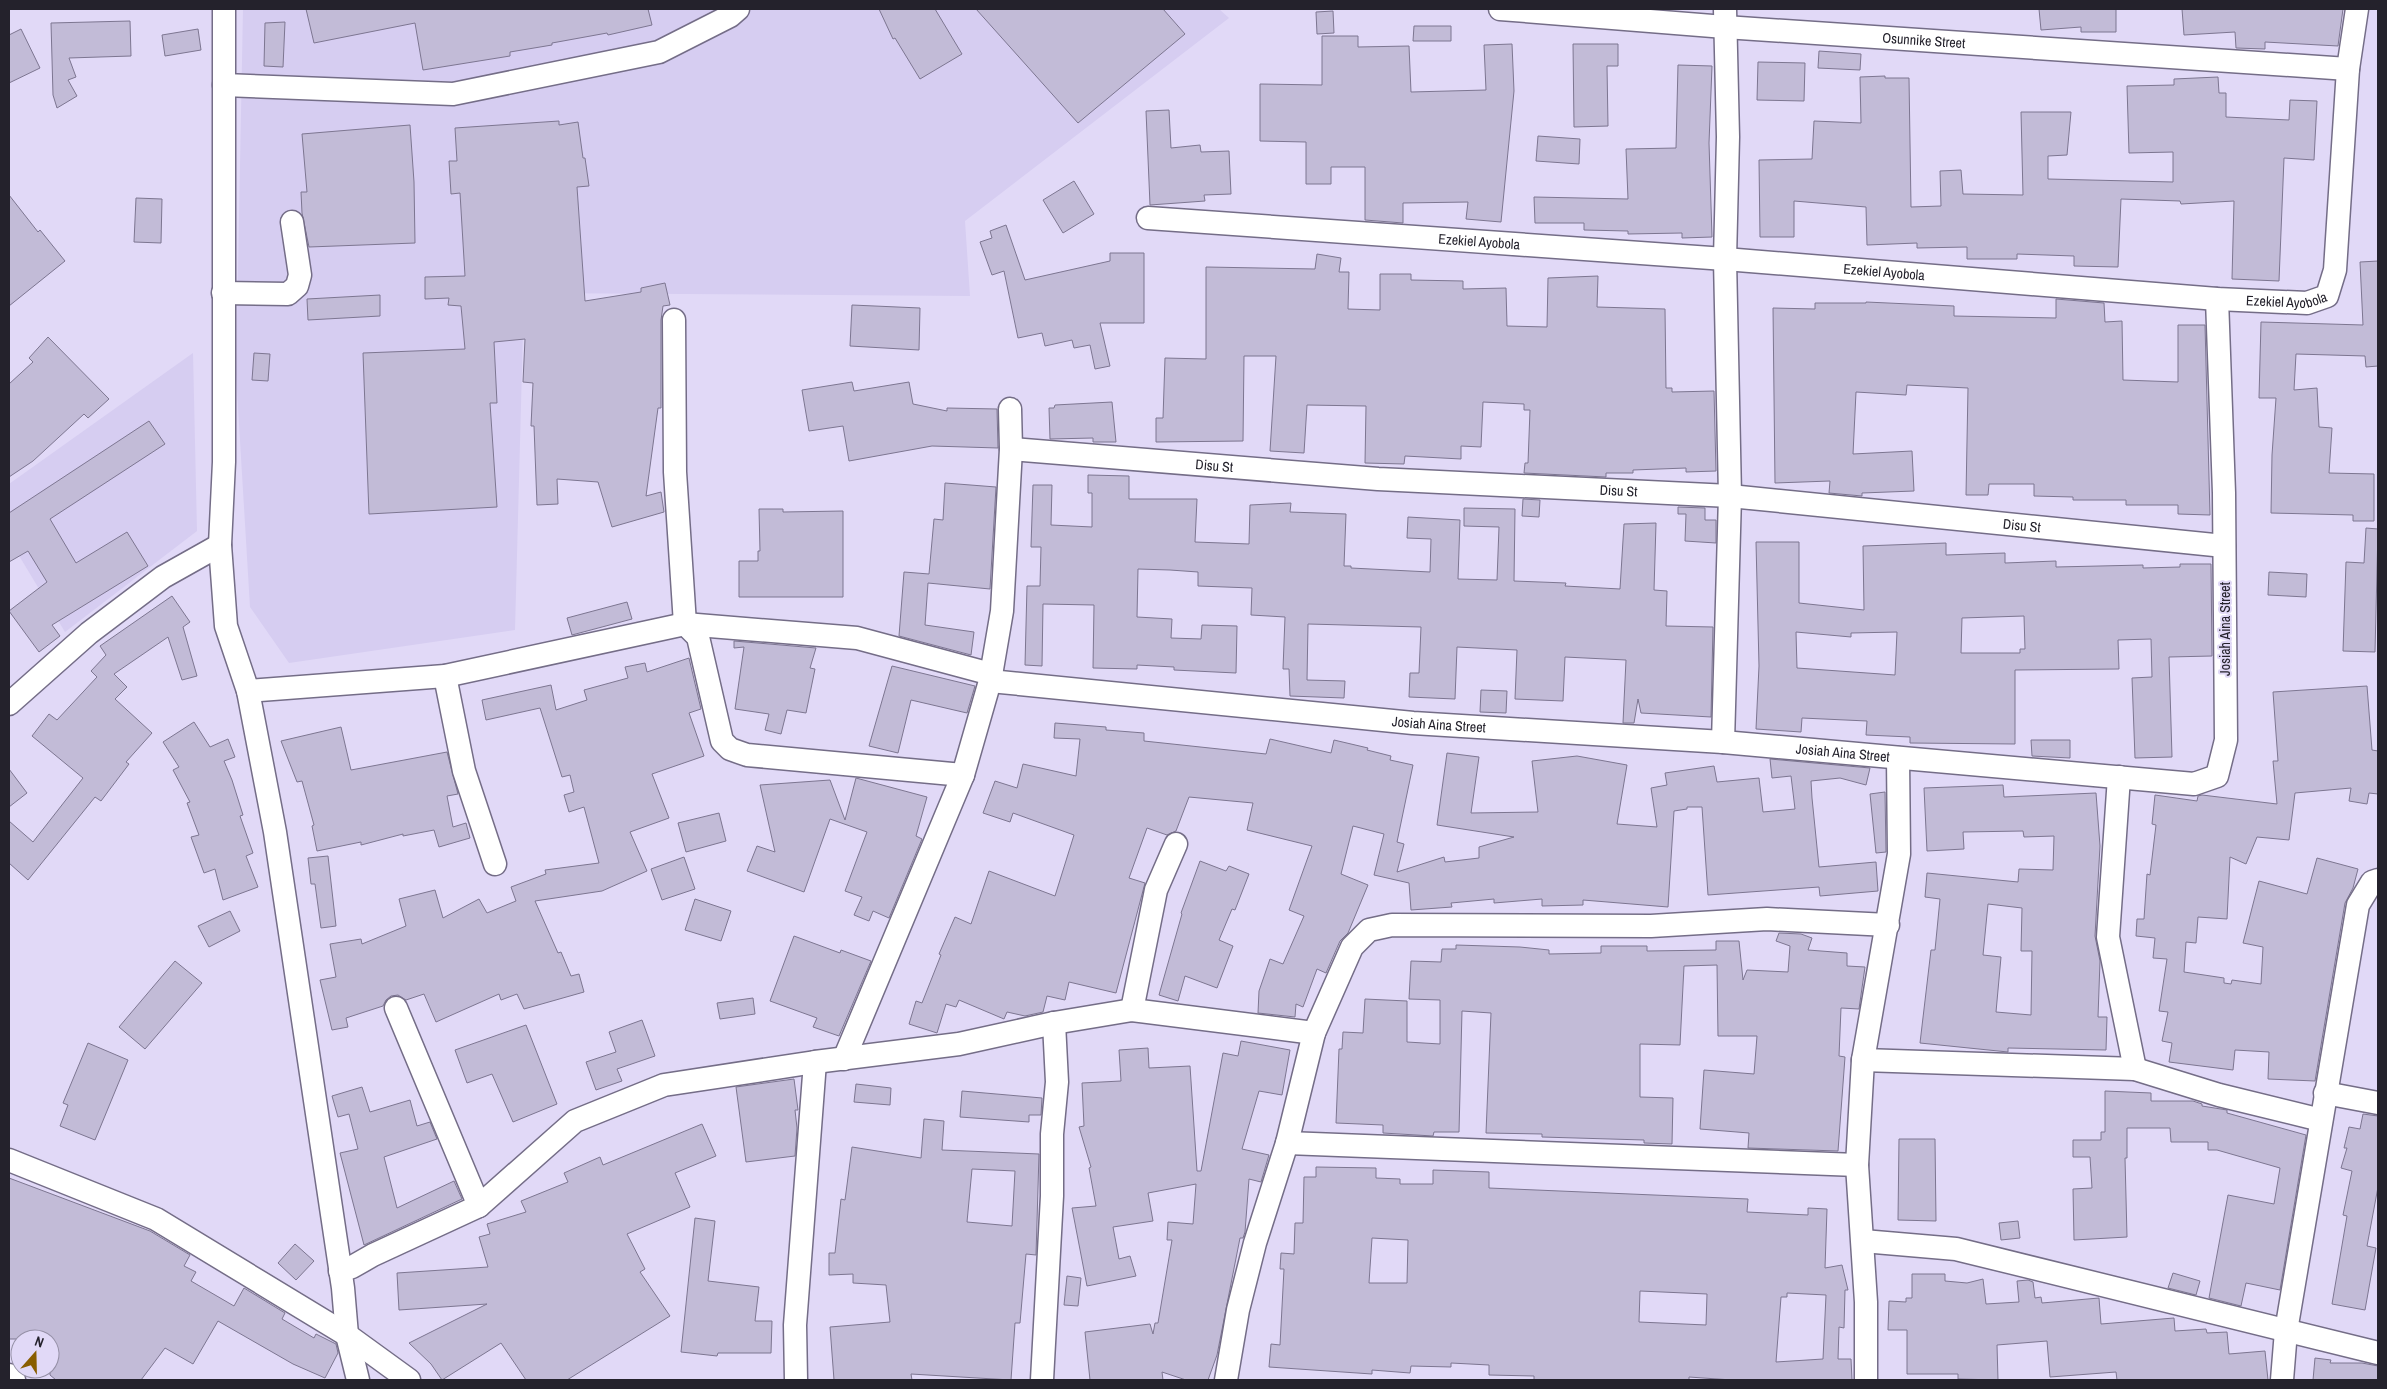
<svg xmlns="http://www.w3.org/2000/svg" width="2387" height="1389" font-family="'Archivo Narrow',sans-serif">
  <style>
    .built { fill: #d6cdf1 }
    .building { fill: #c2bbd7; stroke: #7d7691; fill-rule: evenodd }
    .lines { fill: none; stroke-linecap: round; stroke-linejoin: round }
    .minor-casing { stroke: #746d87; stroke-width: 25 }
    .minor { stroke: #fff; stroke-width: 22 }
    .labels { text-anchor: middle; stroke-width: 4; stroke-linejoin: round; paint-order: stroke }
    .street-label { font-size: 14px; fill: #24222c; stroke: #e1d9f7 }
  </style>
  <rect width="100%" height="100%" fill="#e1d9f7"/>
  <g class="built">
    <polygon points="243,9 1219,9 1229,18 965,221 970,296 524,293 515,630 289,663 250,607 236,374"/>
    <polygon points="193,353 197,531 65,632 9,539 9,484"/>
  </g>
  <g class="building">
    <polygon points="306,9 648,9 652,25 608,35 607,33 552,43 552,45 510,52 510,56 423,70 415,23 314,43"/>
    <polygon points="879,9 935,9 962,54 920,79 895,38 893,39"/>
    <polygon points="976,9 1163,9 1185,34 1078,123"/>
    <polygon points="2039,9 2116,9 2116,32 2081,32 2081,27 2041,30"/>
    <polygon points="2182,9 2343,9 2338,46 2265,42 2265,49 2236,48 2235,32 2184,35"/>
    <polygon points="1333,11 1334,33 1317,34 1316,12"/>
    <polygon points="130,21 131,56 69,58 76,77 68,80 77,96 57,108 53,95 51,23"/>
    <polygon points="285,22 283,67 264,66 265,23"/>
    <polygon points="1414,26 1451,26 1451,41 1413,41"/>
    <polygon points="21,29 40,68 9,83 9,35"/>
    <polygon points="198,29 201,50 165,56 162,35"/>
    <polygon points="1322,36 1358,36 1358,47 1409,46 1411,92 1486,90 1484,45 1512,44 1514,91 1501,222 1466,219 1468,202 1403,203 1403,223 1365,220 1365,167 1331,167 1331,184 1306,184 1306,142 1260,141 1260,84 1322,85"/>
    <polygon points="1573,44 1618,44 1618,66 1607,66 1608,126 1574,127"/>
    <polygon points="1819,51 1861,54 1860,70 1818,68"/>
    <polygon points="1758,62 1805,63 1804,101 1757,100"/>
    <polygon points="1678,65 1712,66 1709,143 1712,237 1682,238 1682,233 1628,234 1628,231 1584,230 1584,223 1535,223 1534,197 1628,199 1626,149 1676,148"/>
    <polygon points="1885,76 1885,78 1909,78 1911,207 1941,206 1940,171 1961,170 1963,194 2023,195 2021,112 2071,112 2067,155 2048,156 2048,179 2173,182 2173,152 2129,153 2127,86 2174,85 2174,79 2218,77 2219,93 2226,93 2226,117 2289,120 2290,100 2317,101 2314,160 2284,158 2279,281 2232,279 2234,201 2181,204 2180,201 2121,199 2118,267 2074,266 2074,256 2017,254 2017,259 1967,259 1967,247 1917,248 1917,243 1867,245 1866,207 1794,201 1794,237 1760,237 1759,160 1812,159 1814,121 1861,123 1860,77"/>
    <polygon points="1169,110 1171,148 1200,145 1201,152 1229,151 1231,194 1204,195 1205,201 1150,205 1146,111"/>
    <polygon points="559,121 559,125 578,122 583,158 585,158 589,186 577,187 585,301 641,292 641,288 665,283 670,305 663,306 661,320 661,408 658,408 646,496 661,492 664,512 612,527 598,482 557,479 558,504 537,505 534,426 531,426 533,383 523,382 525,339 494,342 497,403 490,403 497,507 369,514 363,353 465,349 461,306 448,305 449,298 425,299 425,277 465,276 460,193 451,194 449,161 457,161 455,128"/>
    <polygon points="410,125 414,182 415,243 309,247 302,213 301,192 307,192 302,134"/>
    <polygon points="1538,136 1580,139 1579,164 1536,161"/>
    <polygon points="1074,181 1094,214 1063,233 1043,200"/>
    <polygon points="9,195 38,232 40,230 65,261 9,306"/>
    <polygon points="136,198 162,199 161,243 134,242"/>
    <polygon points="1006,225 1025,280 1110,261 1110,253 1144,253 1144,323 1100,323 1110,366 1095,369 1090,345 1074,348 1072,340 1045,346 1042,333 1018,338 1004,271 992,275 980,242 992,238 990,231"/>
    <polygon points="1317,254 1341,258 1339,272 1349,272 1348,309 1380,310 1380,274 1411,274 1411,280 1463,281 1463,289 1506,288 1507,326 1547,327 1548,278 1598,276 1597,307 1665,309 1666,388 1672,388 1672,392 1714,391 1716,471 1686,472 1686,468 1633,470 1633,473 1606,473 1606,477 1524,473 1525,463 1528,463 1530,410 1524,410 1524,404 1483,402 1481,447 1461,446 1461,459 1405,456 1404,464 1365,463 1366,406 1307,405 1304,453 1270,451 1276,356 1244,356 1243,441 1156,442 1156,418 1163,418 1165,358 1206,359 1206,267 1315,269"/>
    <polygon points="2378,261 2378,366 2366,367 2365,356 2296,354 2294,390 2317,388 2319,427 2332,428 2329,473 2374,474 2374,521 2353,521 2353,515 2271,513 2272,455 2276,398 2259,398 2261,322 2363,325 2360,262"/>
    <polygon points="380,295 380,316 308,320 307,299"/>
    <polygon points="2056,299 2104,303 2105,322 2122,321 2123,380 2178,382 2178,325 2205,325 2210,515 2178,514 2178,505 2126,505 2126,500 2073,500 2073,497 2034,496 2034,484 1989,484 1988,495 1966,495 1968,388 1907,385 1906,395 1856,392 1853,454 1912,451 1914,491 1862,493 1862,496 1829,493 1830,481 1775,483 1773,308 1815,309 1815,303 1866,303 1866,302 1954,306 1954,316 2056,318"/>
    <polygon points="852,305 920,308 919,350 850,346"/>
    <polygon points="48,337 109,399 88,418 84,414 33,461 9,477 9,384 33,362 29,358"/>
    <polygon points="254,353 270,354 268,381 252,380"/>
    <polygon points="852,382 854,391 909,382 913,404 947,411 947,408 997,409 998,448 932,446 849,461 843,426 809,431 802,390"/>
    <polygon points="1112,402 1116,442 1093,442 1093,438 1050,439 1049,408 1054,408 1055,405"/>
    <polygon points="149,421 165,444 50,519 76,563 127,532 148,566 52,625 60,636 39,652 9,611 47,582 28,551 9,562 9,513"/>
    <polygon points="1088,475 1129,476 1129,499 1197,499 1195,542 1249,544 1250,505 1291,503 1290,512 1346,514 1344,566 1351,566 1351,568 1430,572 1431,539 1407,538 1408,517 1460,520 1458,579 1497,580 1499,527 1464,526 1464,508 1515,509 1514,581 1566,583 1565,586 1620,589 1624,524 1656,523 1654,590 1667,591 1666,626 1713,627 1711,717 1641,713 1638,699 1634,723 1623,723 1626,660 1565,657 1563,701 1515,699 1517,650 1457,647 1455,699 1409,697 1410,673 1419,673 1421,627 1308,624 1307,680 1345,681 1344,698 1290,696 1289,669 1283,669 1285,617 1251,615 1252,588 1198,586 1198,572 1170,570 1138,569 1137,617 1172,619 1171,638 1201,639 1202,625 1237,626 1236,673 1174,670 1174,667 1137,665 1137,669 1093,668 1094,605 1043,604 1042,666 1025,665 1027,586 1040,586 1041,547 1031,547 1033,485 1052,485 1051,525 1092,527 1092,493 1088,493"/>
    <polygon points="945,483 996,487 990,589 928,583 925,625 974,632 971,655 899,636 904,572 929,574 934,519 943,520"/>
    <polygon points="1523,499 1540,500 1539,517 1522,516"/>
    <polygon points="1678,507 1705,508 1705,520 1716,520 1716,543 1685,541 1686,514 1678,514"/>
    <polygon points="759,509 783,509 783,512 843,511 843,597 739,597 739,561 758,561 758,551 760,551"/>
    <polygon points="2366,528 2378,529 2375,652 2343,651 2346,562 2364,563"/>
    <path d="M1756,542H1799V603L1864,610L1863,546L1946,543V555L2005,553V563L2056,561V567L2143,565V568L2180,567V564H2211L2212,656L2169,657L2172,757L2135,758L2132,678L2152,677L2151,639L2118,640L2119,669L2015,670V744L1910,743V737L1866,735L1867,721L1802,718L1801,732L1756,729L1759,666ZM2024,616L2025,649H2020V653H1961L1962,618ZM1796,632L1851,637V633L1897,632L1895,675L1797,668Z"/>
    <polygon points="2269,572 2307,574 2306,597 2268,595"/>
    <polygon points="172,596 190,622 183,627 197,676 182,680 168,637 114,674 127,687 115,699 152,733 126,762 129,764 101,801 95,797 28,880 9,863 9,821 33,842 83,778 32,736 49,714 57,720 97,677 91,671 106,655 100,646"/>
    <polygon points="627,602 632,619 572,635 567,618"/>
    <polygon points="734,641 816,648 810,668 815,669 806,713 787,710 781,734 765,730 769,714 735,709 744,647 734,648"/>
    <polygon points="689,658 701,709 689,713 704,756 652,774 669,818 630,832 647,871 602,891 535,901 558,953 561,952 571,976 579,974 584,992 524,1009 517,994 501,1000 499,994 436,1022 424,994 406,1000 398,995 391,996 386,1000 383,1006 346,1018 348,1027 332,1030 320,980 336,977 330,944 361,939 362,944 406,926 399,899 435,890 443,918 479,899 487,913 516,901 511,887 546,874 545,870 599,863 584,807 569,812 564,795 574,792 570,775 562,777 540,708 486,720 482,700 551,685 556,710 587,700 584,690 628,678 625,667 645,663 647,672"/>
    <polygon points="892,666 975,686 967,713 911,700 898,753 869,746"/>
    <polygon points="2367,686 2372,750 2378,751 2378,794 2369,793 2367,804 2349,801 2351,788 2295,793 2289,840 2257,837 2246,864 2230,857 2227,919 2198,917 2196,943 2186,942 2184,972 2224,978 2224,983 2231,984 2232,980 2261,984 2263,947 2243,943 2259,881 2307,894 2317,858 2358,869 2353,888 2345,903 2315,1081 2268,1079 2269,1052 2235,1050 2233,1070 2169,1062 2172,1043 2162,1041 2168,1012 2159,1011 2167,959 2153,958 2155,938 2136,936 2137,919 2144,919 2147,874 2150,875 2156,825 2152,824 2155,795 2197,801 2198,796 2202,795 2277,804 2273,761 2278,761 2273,692"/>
    <polygon points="1481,690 1507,691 1506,713 1480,712"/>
    <polygon points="194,722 210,747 228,739 235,757 224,761 232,780 243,815 240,816 253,853 246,856 258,887 223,900 215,869 204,873 191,837 199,835 187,803 190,802 173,770 179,767 163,742"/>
    <polygon points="1055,723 1106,727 1106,730 1144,733 1144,741 1266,754 1270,739 1331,753 1334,740 1368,748 1367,750 1391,756 1390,760 1413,765 1397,842 1404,844 1397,872 1444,857 1445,862 1479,858 1479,847 1514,837 1437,825 1447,753 1479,757 1471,813 1538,812 1532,761 1577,756 1627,765 1617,824 1657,827 1651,788 1667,785 1665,773 1714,766 1717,782 1759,778 1763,812 1795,809 1791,776 1772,778 1770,759 1870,768 1866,785 1840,778 1811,781 1812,798 1819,867 1876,862 1878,891 1820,896 1819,887 1708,895 1702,807 1687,807 1687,809 1674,811 1668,907 1583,900 1583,905 1542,906 1542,899 1494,903 1494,899 1451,903 1452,907 1411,910 1409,883 1374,875 1384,834 1353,826 1341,874 1368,885 1348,933 1340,941 1326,973 1317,969 1303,1007 1296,1004 1295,1017 1258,1013 1259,991 1270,959 1283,964 1304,916 1289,910 1312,846 1247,830 1253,803 1189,797 1176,831 1167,835 1147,828 1129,878 1145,883 1116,993 1069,982 1065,1000 1047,996 1043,1012 1025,1016 1007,1012 1004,1019 959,1000 956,1007 946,1004 937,1033 909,1024 916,1001 922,1003 941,955 939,954 955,917 971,924 989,871 1055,896 1074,835 1013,813 1010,822 983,813 995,781 1017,788 1023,764 1076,776 1080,739 1054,738"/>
    <polygon points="341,727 351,770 447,752 458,794 447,796 453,827 466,823 470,838 439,847 434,830 403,836 403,834 361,845 361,842 317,851 312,826 314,825 302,781 297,782 281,741"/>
    <polygon points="2031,740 2070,740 2070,758 2032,756"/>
    <polygon points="9,769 27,793 9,807"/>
    <polygon points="856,778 927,797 916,836 922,839 889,918 873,911 869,921 854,915 862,897 845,891 867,832 830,819 804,892 747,871 757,846 775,852 760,785 830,780 845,820"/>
    <path d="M2003,785L2004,797L2096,793L2100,846L2095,936L2100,961L2098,1017H2107L2106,1050L2008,1048V1052L1920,1043L1931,950H1935L1940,899L1925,897L1927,873L2018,882L2019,869L2053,870L2054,836L2024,837L2023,831L1963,832L1964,849L1927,851L1924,788ZM1988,904L2022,908L2021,951H2032L2031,1015L1996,1012L2001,957L1983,955Z"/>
    <polygon points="1885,792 1886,852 1876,853 1870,794"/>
    <polygon points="719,813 726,841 686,852 678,823"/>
    <polygon points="328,856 336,926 321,928 315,884 311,884 308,858"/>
    <polygon points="684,857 695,889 662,900 651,869"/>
    <polygon points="1200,861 1226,871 1229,866 1249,874 1235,910 1232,909 1219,940 1233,946 1217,988 1185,976 1178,1001 1159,995 1182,914 1181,913"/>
    <polygon points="695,899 731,911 721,941 685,930"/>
    <polygon points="230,911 240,931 209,947 198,926"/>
    <polygon points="1779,933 1801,934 1812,938 1808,950 1847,953 1847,966 1865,967 1859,1009 1841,1008 1839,1056 1845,1057 1838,1151 1748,1148 1749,1133 1700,1129 1704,1070 1754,1074 1757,1036 1718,1036 1717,965 1684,966 1680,1045 1640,1044 1640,1097 1673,1098 1672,1144 1644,1143 1644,1140 1542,1137 1542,1134 1486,1133 1491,1013 1462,1011 1459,1132 1434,1132 1433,1136 1383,1133 1383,1125 1336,1123 1339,1049 1342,1049 1343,1032 1363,1033 1365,999 1407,1001 1407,1042 1440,1044 1440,1000 1409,999 1411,961 1441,962 1442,949 1456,949 1456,945 1520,947 1549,950 1549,954 1601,953 1601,946 1647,946 1647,951 1716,950 1716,941 1739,941 1743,980 1747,970 1788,972 1790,946 1776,941"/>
    <polygon points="794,936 840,953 841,950 871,961 839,1036 813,1027 817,1018 770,1001"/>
    <polygon points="175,961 202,983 145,1049 119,1027"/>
    <polygon points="753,998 755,1014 720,1019 717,1003"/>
    <polygon points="642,1020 655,1056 617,1069 622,1081 596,1090 586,1062 616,1052 609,1032"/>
    <polygon points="526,1025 557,1104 513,1122 492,1074 467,1083 455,1050"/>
    <polygon points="1241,1041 1290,1050 1282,1095 1259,1091 1242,1149 1269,1155 1261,1182 1249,1179 1245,1232 1243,1238 1240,1238 1217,1355 1208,1380 1186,1380 1162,1372 1163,1380 1090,1380 1085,1332 1150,1324 1153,1334 1155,1323 1158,1323 1172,1240 1167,1240 1168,1222 1193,1224 1196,1184 1148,1193 1153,1221 1113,1227 1119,1259 1130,1256 1136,1276 1087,1286 1072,1208 1096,1206 1089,1168 1091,1167 1079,1127 1084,1126 1082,1083 1121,1081 1119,1050 1148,1048 1149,1068 1190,1066 1197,1171 1201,1171 1223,1053 1238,1056"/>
    <polygon points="88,1043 128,1060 95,1140 60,1126 68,1105 63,1103"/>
    <polygon points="794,1079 798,1110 795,1110 797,1128 795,1156 746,1162 736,1087"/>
    <polygon points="856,1084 891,1088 890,1105 854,1102"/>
    <polygon points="362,1087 370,1112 410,1100 417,1126 430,1122 437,1139 384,1157 397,1208 454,1181 462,1199 364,1245 340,1153 358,1149 349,1114 338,1117 332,1096"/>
    <polygon points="962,1091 1042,1098 1041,1115 1029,1115 1029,1122 960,1117"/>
    <polygon points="2105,1091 2151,1093 2151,1101 2193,1101 2202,1104 2202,1106 2227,1110 2227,1113 2306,1135 2280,1290 2246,1283 2241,1306 2209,1298 2228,1195 2274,1204 2280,1168 2217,1150 2208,1150 2208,1142 2171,1142 2170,1128 2127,1128 2127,1158 2125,1158 2127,1237 2074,1240 2073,1189 2092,1188 2090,1157 2073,1157 2073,1140 2101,1140 2101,1132 2105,1132"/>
    <polygon points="2363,1114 2378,1116 2378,1187 2367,1246 2376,1248 2365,1310 2332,1304 2347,1216 2343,1215 2352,1171 2341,1168 2347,1148 2344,1148 2349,1127 2360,1129"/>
    <path d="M924,1119L944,1121L942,1150L1039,1154L1036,1255L1026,1254L1020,1323H1015L1011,1380L911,1374L912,1380H834L830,1327L890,1322L886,1285L853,1283V1274L829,1275V1253H835L841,1199L845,1200L852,1147L921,1158ZM972,1169L1015,1171L1012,1226L967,1222Z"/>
    <polygon points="702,1124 716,1156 675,1173 690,1207 627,1234 645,1269 640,1272 670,1316 567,1380 526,1380 501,1343 442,1380 431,1364 409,1343 487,1304 399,1310 397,1273 488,1267 479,1237 490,1234 487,1224 526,1212 521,1201 568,1182 564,1173 600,1157 603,1165"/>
    <polygon points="1899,1139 1935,1139 1936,1221 1898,1220"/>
    <path d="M1316,1167L1376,1168V1178L1400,1179V1184H1433V1170L1489,1172V1188L1748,1199L1747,1212L1808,1215V1208L1827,1209L1825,1268L1842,1265L1848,1290H1845L1844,1328L1839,1327L1838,1359H1851L1852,1380H1732L1689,1377V1380H1534V1376L1489,1375V1365L1451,1363V1367L1411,1366L1410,1373L1372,1370V1374L1269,1367L1271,1344L1280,1345L1284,1269H1280L1281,1253L1294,1254L1295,1223H1303L1304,1177H1316ZM1372,1238L1408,1240L1407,1283H1369ZM1640,1291L1707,1294L1706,1325L1639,1322ZM1787,1293L1826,1295L1823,1359L1776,1362L1781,1297H1787Z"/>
    <polygon points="9,1178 150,1231 190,1255 184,1266 196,1272 191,1281 234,1306 244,1288 285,1313 282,1319 314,1338 316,1334 336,1344 338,1353 325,1378 293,1364 218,1321 193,1364 165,1348 141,1380 56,1380 50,1375 50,1339 9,1339"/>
    <polygon points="695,1218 715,1221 708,1281 759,1287 755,1321 772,1321 771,1353 718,1353 717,1356 681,1352"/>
    <polygon points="2018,1221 2020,1238 2001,1240 1999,1223"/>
    <polygon points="295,1244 314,1261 296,1280 278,1263"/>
    <polygon points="2173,1273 2200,1281 2196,1295 2168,1288"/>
    <polygon points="1912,1274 1945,1274 1945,1281 1967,1283 1983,1279 1986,1304 2019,1302 2017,1281 2028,1280 2033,1282 2035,1298 2041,1297 2042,1303 2099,1298 2101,1324 2174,1318 2175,1331 2206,1329 2207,1333 2227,1332 2229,1354 2265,1351 2268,1380 2117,1380 2116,1372 2050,1377 2047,1341 1997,1345 1998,1380 1958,1379 1958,1374 1907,1374 1907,1330 1888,1330 1889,1301 1906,1302 1906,1298 1912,1298"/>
    <polygon points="1067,1276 1081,1278 1078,1306 1064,1305"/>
    <polygon points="2315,1358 2331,1360 2330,1363 2362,1363 2378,1366 2378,1380 2313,1380"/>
  </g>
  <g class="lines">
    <defs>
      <g id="minor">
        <polyline points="224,9 224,462 220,545 226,626 248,691 275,832 343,1288 347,1335 358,1380"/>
        <path id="s1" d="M1500,9L1725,27L2348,69"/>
        <polyline points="224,85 453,94 659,52 730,16 738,9"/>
        <path id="s2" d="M1148,218L1725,259L2217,299L2307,303L2327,296L2335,270L2348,69L2357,9"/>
        <polyline points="223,293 288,294 297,286 300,275 292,222"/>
        <polyline points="674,320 675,472 685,624 698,637 722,741 730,749 747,755 963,775"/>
        <path id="s3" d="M1011,449L1378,479L1730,496L2224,546"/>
        <polyline points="445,676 464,771 495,864"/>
        <path id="s4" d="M990,681L1413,723L1723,742L2194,784L2217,776L2226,740L2224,493L2217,299"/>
        <polyline points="248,691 445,676 685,624 857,638 991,674"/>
        <polyline points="9,704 89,633 163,577 220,545"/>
        <polyline points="1723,742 1730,496 1725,259 1728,137 1725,9"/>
        <polyline points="2119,777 2108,937 2135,1069"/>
        <polyline points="396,1008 479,1206"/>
        <polyline points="1132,1010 1156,890 1176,844"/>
        <polyline points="844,1059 963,775 990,681 1002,611 1011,449 1010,409"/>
        <polyline points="1863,1060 2135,1069 2219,1095 2321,1120"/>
        <polyline points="2325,1093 2378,1103"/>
        <polyline points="1287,1143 1857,1165"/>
        <polyline points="9,1160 156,1219 347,1335 409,1380"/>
        <polyline points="1863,1241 1956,1249 2378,1353"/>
        <polyline points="340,1271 352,1267 373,1255 479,1206 575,1121 664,1085 815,1062 959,1044 1054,1023 1132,1010 1314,1033"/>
        <polyline points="9,1375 14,1380"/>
        <polyline points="796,1380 795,1325 815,1062"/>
        <polyline points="1042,1380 1052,1196 1052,1134 1057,1082 1054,1023"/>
        <polyline points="1226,1380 1238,1310 1255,1243 1287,1143 1314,1033 1352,947 1369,930 1392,925 1651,926 1767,919 1888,925"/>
        <polyline points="1866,1380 1866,1302 1857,1165 1863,1060 1899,854 1898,758"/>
        <polyline points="2282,1380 2286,1331 2358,905 2372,882 2378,880"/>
      </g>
    </defs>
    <use href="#minor" class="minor-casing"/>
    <use href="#minor" class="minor"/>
  </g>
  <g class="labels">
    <g class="street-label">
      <text dy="5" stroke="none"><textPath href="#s1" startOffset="425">Osunnike Street</textPath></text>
      <text dy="5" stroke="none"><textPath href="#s2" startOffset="332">Ezekiel Ayobola</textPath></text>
      <text dy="5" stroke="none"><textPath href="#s2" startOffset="738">Ezekiel Ayobola</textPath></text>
      <text dy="5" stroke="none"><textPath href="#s2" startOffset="1142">Ezekiel Ayobola</textPath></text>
      <text dy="5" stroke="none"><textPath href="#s3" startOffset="204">Disu St</textPath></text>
      <text dy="5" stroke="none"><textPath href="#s3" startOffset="609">Disu St</textPath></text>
      <text dy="5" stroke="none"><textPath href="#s3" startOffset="1014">Disu St</textPath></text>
      <text transform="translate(2225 629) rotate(-90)" y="5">Josiah Aina Street</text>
      <text dy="5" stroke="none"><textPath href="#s4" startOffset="451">Josiah Aina Street</textPath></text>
      <text dy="5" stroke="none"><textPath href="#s4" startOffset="856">Josiah Aina Street</textPath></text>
    </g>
  </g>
  <rect width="2387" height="1389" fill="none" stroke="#24222c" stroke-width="20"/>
  <g transform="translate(35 1354) rotate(20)"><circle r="24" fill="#e1d9f7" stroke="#9590a6"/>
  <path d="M0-4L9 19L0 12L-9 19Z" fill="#895e00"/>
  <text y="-8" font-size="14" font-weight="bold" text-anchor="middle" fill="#24222c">N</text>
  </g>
</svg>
